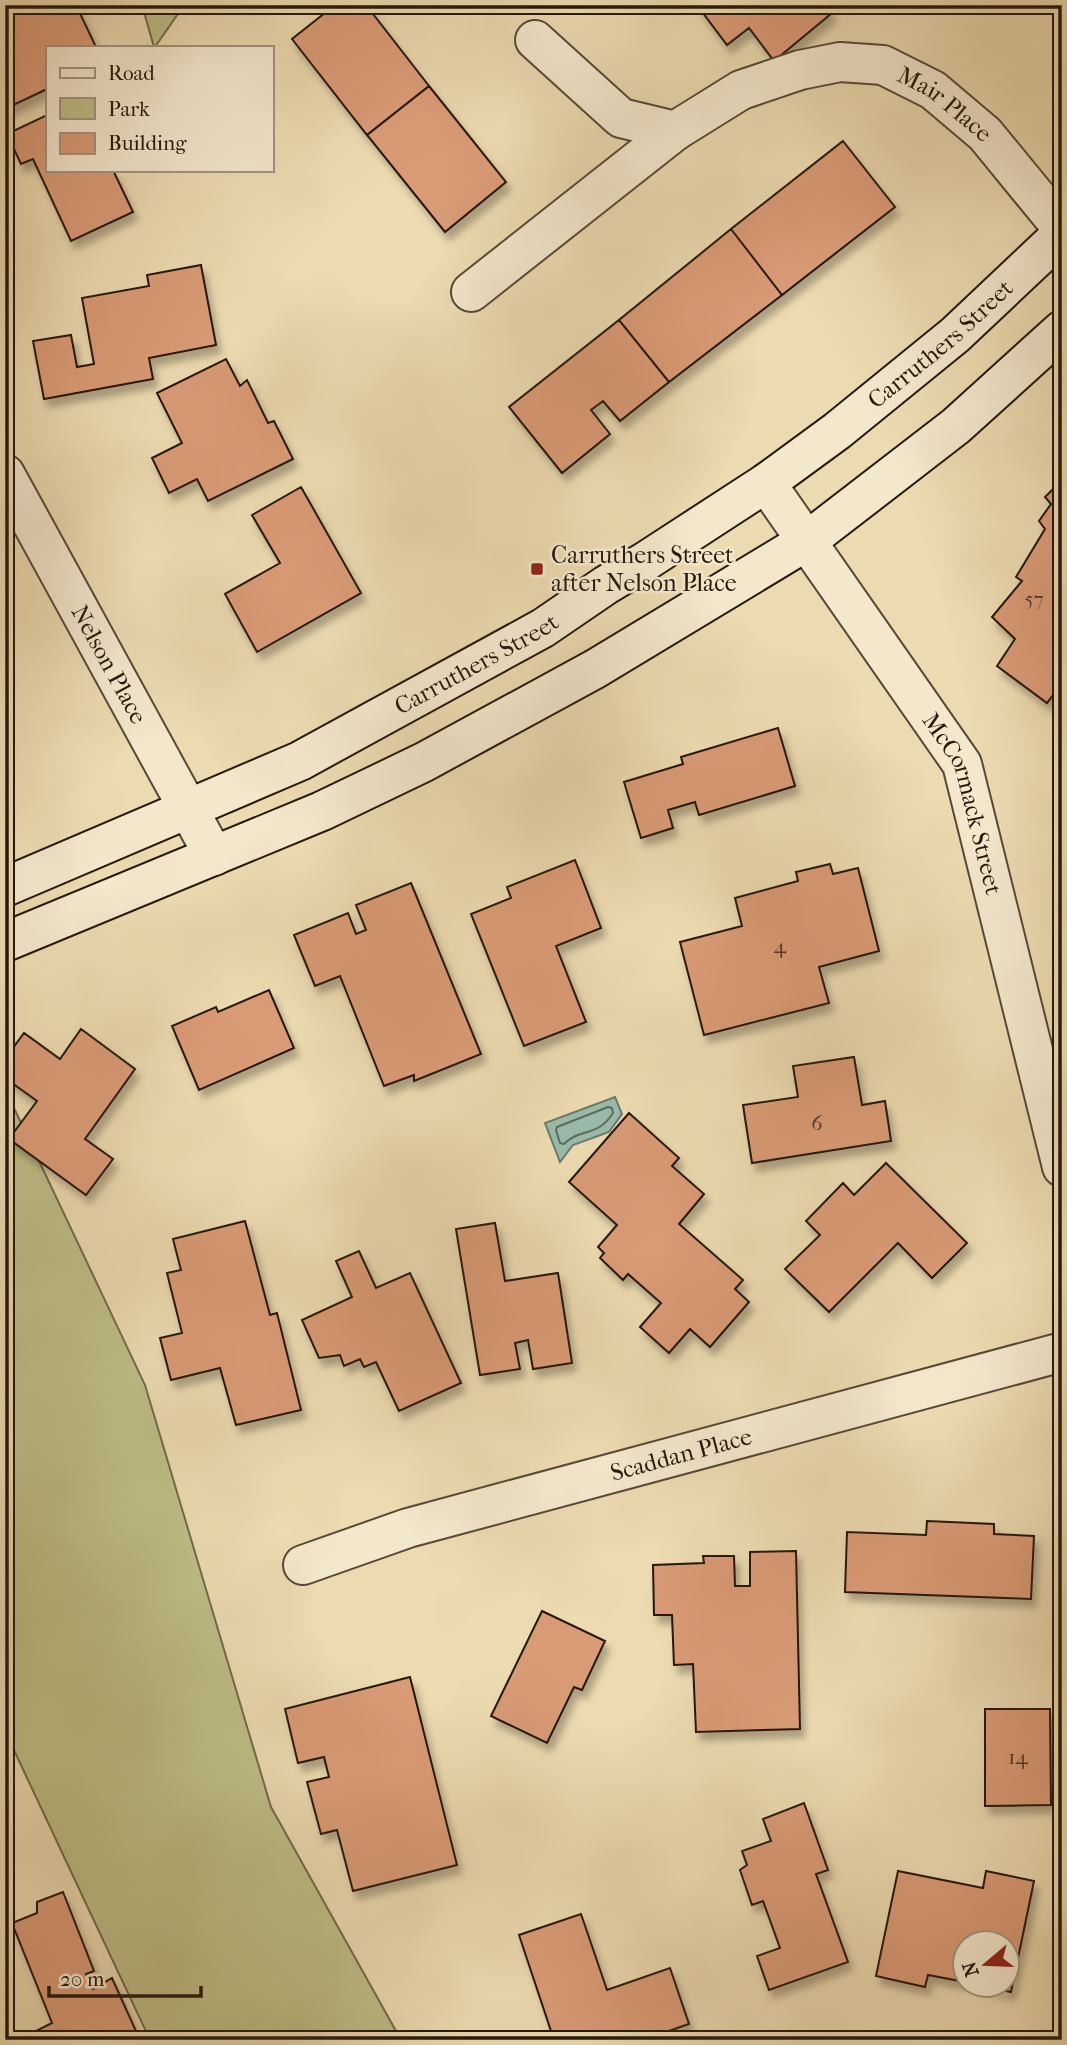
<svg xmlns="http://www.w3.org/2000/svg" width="1067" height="2045" viewBox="0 0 1067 2045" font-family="'IM FELL French Canon',serif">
  <defs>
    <filter id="shadow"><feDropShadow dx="4.5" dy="8" stdDeviation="3.5" flood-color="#0004"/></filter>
  </defs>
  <rect width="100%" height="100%" fill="#ecdab0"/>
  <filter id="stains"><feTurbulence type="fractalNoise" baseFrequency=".00286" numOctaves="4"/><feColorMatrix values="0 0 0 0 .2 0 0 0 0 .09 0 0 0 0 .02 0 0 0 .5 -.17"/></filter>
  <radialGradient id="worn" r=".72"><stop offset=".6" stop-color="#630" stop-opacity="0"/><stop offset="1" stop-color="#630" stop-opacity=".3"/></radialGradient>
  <!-- green -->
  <path fill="#bebd86" stroke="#726a4a" stroke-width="2" d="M142 5H184L155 47H154Z
    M5 1089 145 1385 271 1807 401 2040H150L5 1731Z"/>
  <!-- water -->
  <path fill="#99bbac" stroke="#6b7a6c" stroke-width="2" d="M615 1097 622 1114 609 1132 573 1145 560 1162 545 1123Z"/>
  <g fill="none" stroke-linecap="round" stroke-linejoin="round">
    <!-- shore -->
    <path stroke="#5f6a5c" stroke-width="2" d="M608 1107 612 1108 613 1113C597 1138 581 1127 564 1144L560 1143 556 1130 557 1127Z"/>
  </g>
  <!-- building -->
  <path fill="#d99a76" stroke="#25180d" stroke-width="2" filter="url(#shadow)" d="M5 5H76L96 47H47V89L5 109Z
    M335 5H366L429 86 367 135 292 39Z
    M697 5H826L832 13 774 61 749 28 727 45Z
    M429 86 506 182 445 232 367 135Z
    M47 115V170H113L133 212 71 241 33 159 21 164 7 134Z
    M843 141 895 207 782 295 731 229Z
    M731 229 782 295 669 382 619 320Z
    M201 265 216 345 149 358 153 379 44 399 33 341 71 335 77 367 94 364 82 298 149 286 147 275Z
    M619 320 669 382 620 421 603 401 591 410 610 434 562 473 509 407Z
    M226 359 240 386 247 380 268 423 274 421 293 459 208 501 197 479 169 493 152 458 182 443 157 393Z
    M1062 480V683L1047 703 997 666 1015 639 992 617 1022 581 1016 577 1045 529 1039 521 1051 504 1045 497Z
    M301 487 361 593 257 652 225 594 280 563 252 515Z
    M778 728 795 786 699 815 695 802 668 810 673 828 641 838 624 782 683 764 681 757Z
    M575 860 601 928 556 946 586 1022 524 1046 471 914 511 898 507 887Z
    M830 864 833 874 858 868 879 951 819 967 829 1003 704 1035 680 942 742 926 735 898 798 881 796 872Z
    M411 883 481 1054 414 1081V1075L384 1086 340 976 315 986 294 935 348 913 356 934 366 930 356 905Z
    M269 990 294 1048 199 1090 172 1026 216 1007 218 1012Z
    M81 1029 135 1069 85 1139 113 1159 86 1195 9 1139 37 1101 5 1078V1059L24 1033 60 1059Z
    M854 1057 862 1105 885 1101 891 1141 752 1163 743 1105 798 1097 793 1066Z
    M629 1113 679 1158 672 1166 704 1194 679 1224 743 1280 735 1289 749 1302 710 1347 690 1329 669 1353 640 1327 661 1303 628 1274 623 1280 600 1258 604 1253 598 1247 617 1225 569 1182Z
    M886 1163 967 1243 932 1278 898 1243 829 1312 785 1269 820 1235 806 1221 843 1183 854 1195Z
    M245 1221 270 1315 277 1313 301 1410 236 1425 220 1368 171 1380 160 1338 182 1333 167 1273 181 1270 173 1239Z
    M495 1223 505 1281 558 1273 572 1363 533 1369 528 1340 515 1343 520 1369 480 1375 456 1229Z
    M359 1251 376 1288 410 1273 461 1383 399 1411 376 1362 364 1367 360 1359 344 1366 340 1355 319 1358 302 1320 352 1297 336 1261Z
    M927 1521 994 1524V1534L1034 1536 1031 1599 845 1592 847 1532 926 1535Z
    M796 1551 800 1729 696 1732 693 1664 674 1665 672 1615H654L653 1565 704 1563 703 1556H734L735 1586H750V1552Z
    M542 1611 605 1641 582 1690 574 1687 547 1743 491 1716Z
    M410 1677 457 1865 353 1891 337 1830 321 1834 307 1782 329 1777 324 1757 298 1763 285 1709Z
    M985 1709H1050L1051 1805 985 1806Z
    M804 1803 828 1870 816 1874 848 1962 769 1990 757 1956 780 1948 763 1901 752 1905 740 1870 747 1865 742 1851 771 1841 763 1819Z
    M898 1871 983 1888 986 1871 1034 1881 1011 1992 980 1986H1007V1944H965V1982L928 1975 925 1987 876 1976Z
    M63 1892 94 1971 86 1974 93 1989 112 1978 140 2040H18L52 2023 12 1923 37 1913V1902Z
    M581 1914 607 1990 670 1968 689 2024 643 2040H554L519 1935Z"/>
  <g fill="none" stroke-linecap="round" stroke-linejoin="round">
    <!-- street casing -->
    <g stroke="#574836" stroke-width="42">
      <g id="street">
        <path id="s1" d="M535 40 621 118 675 131 741 90 800 70 840 62 883 65 933 90 985 134 1062 228"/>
        <path d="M471 292 675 131"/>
        <path id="s2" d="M5 474 214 856"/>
        <path id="s3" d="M766 483 962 764 1062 1167"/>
        <path id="s4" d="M303 1565 408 1528 1062 1352"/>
      </g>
    </g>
    <!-- secondary casing -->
    <g stroke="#25180d" stroke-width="42">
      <g id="secondary">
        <path id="s5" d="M5 887 300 761 543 628 606 585 646 561 766 483 837 431 955 335 1062 234"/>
        <path d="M5 942 322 811 424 762 595 669 807 541 956 426 1062 330"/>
      </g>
    </g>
    <!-- street -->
    <use href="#street" stroke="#f3e7cc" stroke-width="38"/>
    <!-- secondary -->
    <use href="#secondary" stroke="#f3e7cc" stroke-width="38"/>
  </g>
  <!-- markers -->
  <rect fill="#8f2418" stroke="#f3e7cc" stroke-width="2.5" x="530" y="562" width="14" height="14" rx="3.5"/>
  <g text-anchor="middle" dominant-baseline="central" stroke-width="5" stroke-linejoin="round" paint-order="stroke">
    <!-- number labels -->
    <g font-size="21" fill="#523827">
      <text x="1034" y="599">57</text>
      <text x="780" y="946">4</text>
      <text x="817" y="1123">6</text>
      <text x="1018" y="1757">14</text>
    </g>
    <!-- street labels -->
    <g font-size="24" fill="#25180d" stroke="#f3e7cc">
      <text stroke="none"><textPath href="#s1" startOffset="469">Mair Place</textPath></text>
      <text stroke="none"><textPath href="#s5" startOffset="1087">Carruthers Street</textPath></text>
      <text stroke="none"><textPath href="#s5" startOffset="522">Carruthers Street</textPath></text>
      <text stroke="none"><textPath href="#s2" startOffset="217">Nelson Place</textPath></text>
      <text stroke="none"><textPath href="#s3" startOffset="380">McCormack Street</textPath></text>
      <text stroke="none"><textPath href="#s4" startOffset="394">Scaddan Place</textPath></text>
    </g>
    <!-- poi labels -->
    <g font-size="24" fill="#25180d" stroke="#f3e7cc" text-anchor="start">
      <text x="551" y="555">Carruthers Street<tspan x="551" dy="28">after Nelson Place</tspan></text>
    </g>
  </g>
  <!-- margin -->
  <rect width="1067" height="2045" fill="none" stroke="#ecdab0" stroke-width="28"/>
  <rect x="7" y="7" width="1053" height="2031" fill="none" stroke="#25180d" stroke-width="3.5"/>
  <rect x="14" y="14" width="1039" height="2017" fill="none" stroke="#25180d" stroke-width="2"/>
  <!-- legend -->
  <rect x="46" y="46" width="228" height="126" fill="#f3e7cc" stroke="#a19480" stroke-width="2"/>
  <rect x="60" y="68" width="35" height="10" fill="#f3e7cc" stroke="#a19480" stroke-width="2"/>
  <text x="108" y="80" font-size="21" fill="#25180d">Road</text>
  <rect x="60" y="98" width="35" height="21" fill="#bebd86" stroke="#a19480" stroke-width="2"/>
  <text x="108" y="116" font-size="21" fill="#25180d">Park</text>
  <rect x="60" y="133" width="35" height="21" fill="#d99a76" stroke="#a19480" stroke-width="2"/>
  <text x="108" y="150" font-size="21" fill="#25180d">Building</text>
  <!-- north arrow -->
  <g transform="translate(986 1964) rotate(251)"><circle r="33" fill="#f3e7cc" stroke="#a19480" stroke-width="2"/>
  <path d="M0-5L12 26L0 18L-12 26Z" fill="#8f2418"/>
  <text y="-10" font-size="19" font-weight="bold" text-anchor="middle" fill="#25180d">N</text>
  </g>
  <!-- scale -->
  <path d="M49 1986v10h152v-10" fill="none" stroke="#25180d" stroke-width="3.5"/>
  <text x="60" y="1986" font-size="21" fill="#25180d" stroke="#f3e7cc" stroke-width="5" paint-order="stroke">20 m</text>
  <rect width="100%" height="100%" filter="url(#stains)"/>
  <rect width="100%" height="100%" fill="url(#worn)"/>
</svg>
